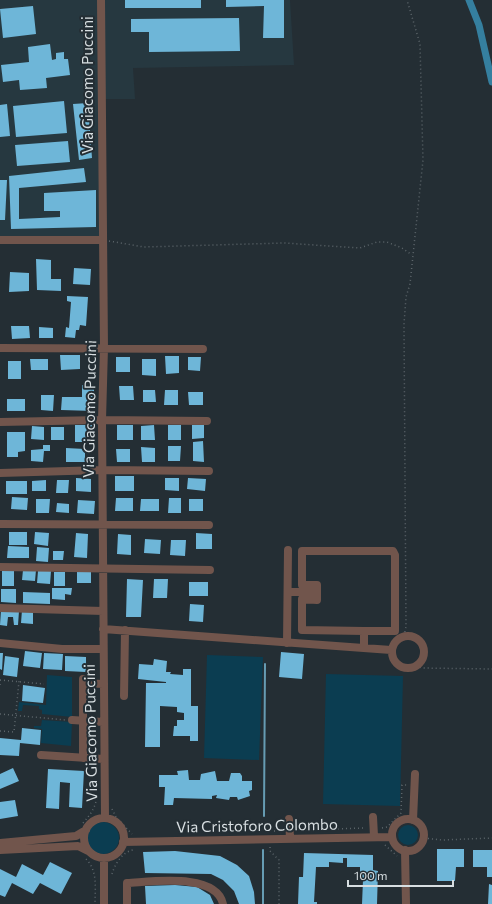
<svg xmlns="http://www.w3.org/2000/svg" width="492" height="904" viewBox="0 0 492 904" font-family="Commissioner,sans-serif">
  <rect width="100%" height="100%" fill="#242e34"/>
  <!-- built -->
  <path fill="#263840" d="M0 0H290L294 65 133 68 135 99H105L104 236H0Z"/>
  <!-- green -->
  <path fill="#0b3d51" d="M207 655 263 657 259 760 204 758Z
    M326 674 403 676 400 806 323 804Z
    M47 675 72 677V717L42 714V710L39 709V706L23 705 22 711H18L19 702 46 705Z
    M42 720 72 722 71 746 41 743 42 729 34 728V726H41Z
    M87 838a16 16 0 1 1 32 0a16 16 0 1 1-32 0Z
    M398 835a10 10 0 1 1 20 0a10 10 0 1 1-20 0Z"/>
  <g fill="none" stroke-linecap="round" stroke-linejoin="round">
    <!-- stream -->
    <path stroke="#669cb3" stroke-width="2" d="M264 816 265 664
      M263 904V850"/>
    <!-- canal -->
    <path stroke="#357f9f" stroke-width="7" d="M469 0 479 25 492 82"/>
  </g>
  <!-- building -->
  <path fill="#6eb6d8" d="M125 0H201V8H125Z
    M226 0H284V38H263L264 6 226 7Z
    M33 6 36 34 3 38 0 9Z
    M239 18 240 51 149 52V32H131V19Z
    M50 44 52 60 56 59V53L64 52V59H68L70 75 46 78 47 88 20 90 19 80 3 82 1 65 29 62 28 47Z
    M64 101 67 133 16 137 13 106Z
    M88 103 92 158 79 160 73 104Z
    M7 104 10 136 0 137V105Z
    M68 141 70 162 17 166 15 145Z
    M84 168 86 182 19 188V219L60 217V211H44V193L96 190V227L11 229 9 176Z
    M0 180H7L5 220H0Z
    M36 259 51 260V279H61V291L37 290Z
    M74 268 91 269 90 285 73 284Z
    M10 272 29 273V291L9 292Z
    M67 296 88 297 86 326 80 325 79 330H76L75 338 65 337 66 327 69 328 71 302 67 301Z
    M11 326H29L30 338 12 339Z
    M39 327 53 328V338H39Z
    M60 355H80V369L61 370Z
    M165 356H179V373L166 374Z
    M116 357H130V372H116Z
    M188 357H201L200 371 188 370Z
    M30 359H48V370H31Z
    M142 359H156V376L142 375Z
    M8 361H21V379H8Z
    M82 385 94 386V411L61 410 62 397H82Z
    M119 386H133L134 400H120Z
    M143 390H155L156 402H143Z
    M165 390H178V405H164Z
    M188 392H203V405H189Z
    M41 395H54L53 411 41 410Z
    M7 399H25V411H7Z
    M75 425H92V436H87V442H75Z
    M117 425H133V440H117Z
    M154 425 155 440H141V426Z
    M168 425H181V440H168Z
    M192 425H204V438L192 439Z
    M32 426 44 427V440L31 439Z
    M51 427H64V440H51Z
    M7 432H25V451L18 452V457H7Z
    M203 441 204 462 193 461V442Z
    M43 445H50V451H44L43 462 31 461V450L43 449Z
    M168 446H181L180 461H168Z
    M141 447 155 448V462H142Z
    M66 448 85 449V462H66Z
    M116 449H130V462H117Z
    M115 476H134V491H115Z
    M76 478 91 479V492L76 491Z
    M165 478H179V491L165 490Z
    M188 478 206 479 205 491 187 489Z
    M46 480V491H32V481Z
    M57 480H69L68 493H56Z
    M6 481H27V494H6Z
    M12 497 28 498 27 510 11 509Z
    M116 498H133V511H115Z
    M169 498H181V513H168Z
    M36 499H50L49 513H36Z
    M141 499H159V511H140Z
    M189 499H203V511H189Z
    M78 500 95 501 94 514 77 513Z
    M57 503 69 504V513L56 512Z
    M9 532H27V545H9Z
    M35 532 49 533 48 546 34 544Z
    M76 533 88 534 87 558 74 557Z
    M196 533 212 534V549H196Z
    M118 534 131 535V555L117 554Z
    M145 539 161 540 160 554 144 553Z
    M171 540H186L185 556 170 555Z
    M8 546 29 547V558H7Z
    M37 547 49 548 48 562 36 561Z
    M53 551H64L63 560H53Z
    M2 570H14V586H2Z
    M23 570H36L35 581 22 580Z
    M77 570H91V583H77Z
    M38 571H51L50 584 37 583Z
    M54 572H65V586H54Z
    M127 579 143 580 141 617H126Z
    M154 579H168L167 598H153Z
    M189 582H208V596H189Z
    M52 588H72L71 595 65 594V600L52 599Z
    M1 589H16V603L1 602Z
    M23 592 50 593V604L23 603Z
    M190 604 204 605 203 622 189 621Z
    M1 610 19 611 18 625H14L13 617H8L7 626 0 625Z
    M22 610H33V624L21 623Z
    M25 651 42 653 40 668 23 666Z
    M281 652 304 654 302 679 279 677Z
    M0 653H3L2 670 0 669Z
    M44 653 63 654 62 670 43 669Z
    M5 656 19 658 17 677 3 675Z
    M65 656 86 657V672L65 671Z
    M154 659 167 661 166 672H171L170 674 183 675V669H191V706H198V741H190V736H173L174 726H177V720H184V713L177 712V707L160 706V747H145L146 683H166V682L138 679 139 664 153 665Z
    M23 685 45 688 43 703 22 701Z
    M22 728 41 730 40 745 20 743 19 756 0 755V738L21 740Z
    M13 768 19 781 0 789V774Z
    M48 769 84 771 82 808 69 807 70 783 60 782 59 809 46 808Z
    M188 770 189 780H200L201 774 215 771 217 781H229L231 773H240L242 776V781H252V790L249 791 250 796 238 800 237 797H230L229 800 216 798 217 795 212 796V799L174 798 173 805H164L165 787H159V775H178L177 771Z
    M15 800 18 816 0 819V802Z
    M437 849H464V867H456L455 881H437Z
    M473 850H492V877H487V867H473Z
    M175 851 220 856 237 865 249 876 254 892 255 904H239L234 891 223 880 211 874 145 873 143 852Z
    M304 853 373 855V870L378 871 377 904H362L363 880H360V867H347V858H343V863L329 862V867H316L314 902H317V904H298L299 877H303Z
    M50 862 72 873 61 894 40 883 33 894 12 883 5 897 0 895V869L16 877 22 864 43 875Z
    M489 884 492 885V904H488Z
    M175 885 197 887 210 895 214 904H146L145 886Z"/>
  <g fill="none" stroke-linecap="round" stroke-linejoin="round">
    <!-- path -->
    <path stroke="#5d666b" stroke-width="1.5" stroke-dasharray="1 3" stroke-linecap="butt" d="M109 241 144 247 284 243 360 248 377 242H387L402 248 412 255
      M404 636 406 627 404 324 406 297 410 284 423 160 420 44 407 0
      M416 666 422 668 492 669
      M0 680 44 684
      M0 685V680
      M0 714 66 720
      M0 731 14 732 19 681
      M112 809 116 817 132 834
      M83 823C91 814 95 808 97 797
      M382 828 387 827 401 813 402 785H407
      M298 830 366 828
      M270 831H282
      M424 838 442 840 492 838
      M385 845 397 856
      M270 847V851L279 860V904
      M86 859C98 871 95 888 95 904
      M112 874C115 864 122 852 133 850"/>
    <!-- minor -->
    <path stroke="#71554c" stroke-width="8" d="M101 0 104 348 102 420 105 818
      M0 240H103
      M0 348 203 349
      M0 422 102 420 207 421
      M0 473 103 470 209 471
      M0 524 209 525
      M0 567 210 570
      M288 592H317
      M0 608 103 611
      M103 629 391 650
      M364 631 302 630V599L317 600V585H302V551H393L395 555V631H364V648
      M392 652a16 16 0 1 1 32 0a16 16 0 1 1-32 0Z
      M0 643 62 649H103
      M287 643 288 550
      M83 683 103 684
      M124 696 125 630
      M72 720 103 722
      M41 755 103 759
      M83 758V679
      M373 817 374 836
      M84 838a20 20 0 1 1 40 0a20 20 0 1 1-40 0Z
      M289 819 290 838
      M392 835a16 16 0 1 1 32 0a16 16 0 1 1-32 0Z
      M413 820 415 774
      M123 842 392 837
      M0 843 76 836 86 830
      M0 850 78 846 88 851
      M405 850 406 904
      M104 904V858
      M127 904V883C151 882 216 872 223 904"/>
  </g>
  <g text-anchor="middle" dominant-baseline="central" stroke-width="4" stroke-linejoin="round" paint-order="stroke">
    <!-- street labels -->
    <g font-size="15" fill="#d7dee1" stroke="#242e34">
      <text transform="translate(87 85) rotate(-90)">Via Giacomo Puccini</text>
      <text transform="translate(89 409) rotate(-89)">Via Giacomo Puccini</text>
      <text transform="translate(90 733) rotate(-91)">Via Giacomo Puccini</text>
      <text transform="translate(257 825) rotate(-1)">Via Cristoforo Colombo</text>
    </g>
  </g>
  <!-- scale -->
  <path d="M348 880v6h105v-6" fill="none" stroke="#d7dee1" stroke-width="2"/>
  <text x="354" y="880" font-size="12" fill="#d7dee1" stroke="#242e34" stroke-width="3" paint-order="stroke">100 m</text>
</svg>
